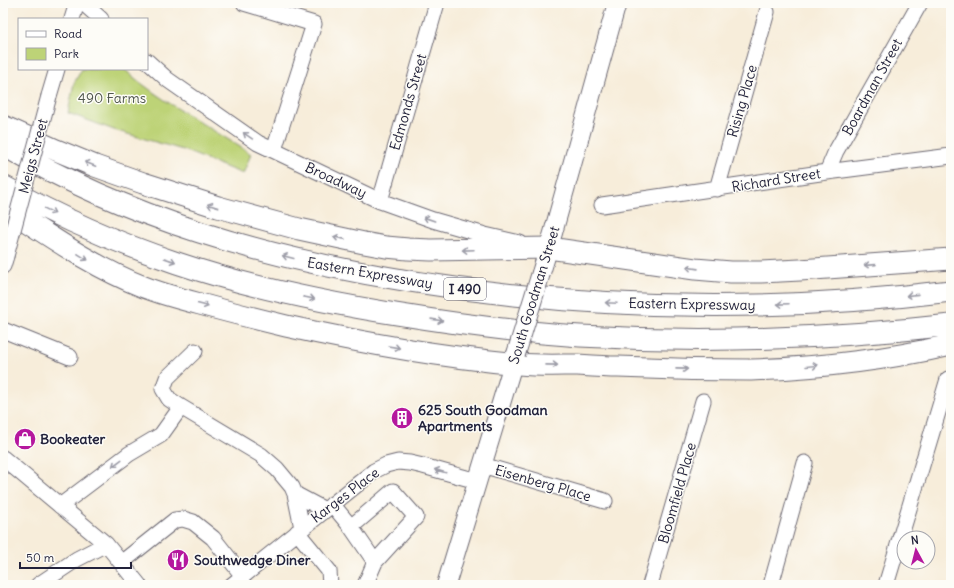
<svg xmlns="http://www.w3.org/2000/svg" width="954" height="588" viewBox="0 0 954 588" font-family="Delius,sans-serif">
  <rect width="100%" height="100%" fill="#fdfcf7"/>
  <filter id="ink" filterUnits="userSpaceOnUse"><feTurbulence type="fractalNoise" baseFrequency=".025" numOctaves="2"/><feDisplacementMap in="SourceGraphic" scale="8" xChannelSelector="R" yChannelSelector="G"/><feConvolveMatrix kernelMatrix="1 2 1 2 8 2 1 2 1" color-interpolation-filters="sRGB"/></filter>
  <filter id="wash" filterUnits="userSpaceOnUse"><feTurbulence type="fractalNoise" baseFrequency=".012" numOctaves="4" result="noise"/><feDisplacementMap in="SourceGraphic" scale="16" xChannelSelector="R" yChannelSelector="G"/><feGaussianBlur stdDeviation="0.9" result="paint"/><feColorMatrix in="noise" values="0 0 0 0 0 0 0 0 0 0 0 0 0 0 0 0 0 1.4 0 .05"/><feComposite in="paint" operator="in"/></filter>
  <g filter="url(#wash)">
    <rect width="100%" height="100%" fill="#f7edda"/>
    <!-- green -->
    <path fill="#bdd377" stroke="#707a59" d="M82 69H124C162 103 209 126 251 154L243 174 183 150 114 130 68 113 74 83Z"/>
  </g>
  <g filter="url(#ink)">
    <g fill="none" stroke-linecap="round" stroke-linejoin="round">
      <!-- minor casing -->
      <g stroke="#6d6973" stroke-width="17">
        <path id="minor" d="M83 3 101 19
          M244 3 314 24 274 150
          M72 19 77 3
          M147 61 168 80 258 143 380 201 433 220 485 235 520 243
          M49 96 57 69
          M827 172 836 151 920 3
          M717 189 767 12
          M380 201 437 3
          M602 205 827 172 951 156
          M3 266 6 256
          M3 330 70 357
          M181 407 169 399 163 389 167 378 195 351
          M3 458 106 544 139 585
          M482 465 605 501
          M295 494 325 510
          M332 504 351 527 375 562 365 585
          M60 506 129 454 161 435 181 407 261 455 277 469 292 487 295 494 302 528
          M351 527 393 491 416 517 375 562
          M297 532 329 571 330 585
          M121 563 175 520 183 519 193 522 213 538 243 576
          M38 585 77 559 106 544
          M232 585 374 471 386 465 398 462 410 463 423 466 477 481
          M650 585 703 401
          M771 585 805 463
          M886 585 948 379"/>
      </g>
      <!-- major casing -->
      <g stroke="#6d6973" stroke-width="20">
        <path id="major" d="M541 273 553 233 617 3
          M446 585 516 354"/>
      </g>
      <!-- highway casing -->
      <g stroke="#6d6973" stroke-width="23">
        <path id="highway" d="M3 126 56 150 95 166 143 183 218 207 299 229 364 243 386 247 408 249 431 250 549 248 695 269 731 272H761L800 270 951 259
          M3 145C129 219 266 258 409 281 588 310 771 313 951 291
          M3 186C58 217 117 243 177 263 248 287 322 302 396 314 457 324 519 332 580 336 704 343 828 339 951 325
          M3 206C48 235 93 267 144 287 162 294 181 299 200 304 229 312 257 319 286 326 363 343 441 357 519 364 539 366 559 365 578 365 592 366 605 367 618 367 662 369 706 370 751 370 818 368 885 360 951 345"/>
      </g>
      <!-- minor -->
      <use href="#minor" stroke="#fff" stroke-width="15"/>
      <!-- major -->
      <use href="#major" stroke="#fff" stroke-width="18"/>
      <!-- highway -->
      <use href="#highway" stroke="#fff" stroke-width="21"/>
      <!-- minor-bridge casing -->
      <g stroke="#6d6973" stroke-width="17" stroke-linecap="butt">
        <path id="minor-bridge" d="M6 256 49 96"/>
      </g>
      <!-- major-bridge casing -->
      <g stroke="#6d6973" stroke-width="20" stroke-linecap="butt">
        <path id="major-bridge" d="M516 354 541 273"/>
      </g>
      <!-- minor-bridge -->
      <use href="#minor-bridge" stroke="#fff" stroke-width="15"/>
      <!-- major-bridge -->
      <use href="#major-bridge" stroke="#fff" stroke-width="18"/>
    </g>
    <!-- one-way arrows -->
    <defs><path id="oneway-shaft" d="M-6 0H5M1.5-3L5.5 0L1.5 3" fill="none" stroke-width="1.6" stroke-linecap="round" stroke-linejoin="round"/></defs>
    <g stroke="#9c9ca7">
      <use href="#oneway-shaft" transform="translate(248 136) rotate(-145)"/>
      <use href="#oneway-shaft" transform="translate(90 164) rotate(-159)"/>
      <use href="#oneway-shaft" transform="translate(213 206) rotate(-162)"/>
      <use href="#oneway-shaft" transform="translate(50 211) rotate(26)"/>
      <use href="#oneway-shaft" transform="translate(429 219) rotate(-161)"/>
      <use href="#oneway-shaft" transform="translate(339 238) rotate(-169)"/>
      <use href="#oneway-shaft" transform="translate(468 250) rotate(178)"/>
      <use href="#oneway-shaft" transform="translate(83 257) rotate(31)"/>
      <use href="#oneway-shaft" transform="translate(288 257) rotate(-166)"/>
      <use href="#oneway-shaft" transform="translate(170 260) rotate(19)"/>
      <use href="#oneway-shaft" transform="translate(870 265) rotate(176)"/>
      <use href="#oneway-shaft" transform="translate(692 268) rotate(-172)"/>
      <use href="#oneway-shaft" transform="translate(912 295) rotate(174)"/>
      <use href="#oneway-shaft" transform="translate(309 298) rotate(12)"/>
      <use href="#oneway-shaft" transform="translate(611 303) rotate(-177)"/>
      <use href="#oneway-shaft" transform="translate(783 304) rotate(178)"/>
      <use href="#oneway-shaft" transform="translate(203 305) rotate(15)"/>
      <use href="#oneway-shaft" transform="translate(437 320) rotate(8)"/>
      <use href="#oneway-shaft" transform="translate(394 347) rotate(10)"/>
      <use href="#oneway-shaft" transform="translate(552 365) rotate(1)"/>
      <use href="#oneway-shaft" transform="translate(812 366) rotate(-5)"/>
      <use href="#oneway-shaft" transform="translate(682 369) rotate(1)"/>
      <use href="#oneway-shaft" transform="translate(117 463) rotate(143)"/>
      <use href="#oneway-shaft" transform="translate(440 471) rotate(-164)"/>
    </g>
  </g>
  <!-- icons -->
  <defs>
    <g id="building-disc" transform="scale(1.15)"><circle r="9.5" fill="#b5179e" stroke="#fdfcf7"/><path d="M-4-6H4V6H1V3H-1V6H-4ZM-2.5-4.3h1.7v1.8h-1.7ZM.8-4.3h1.7v1.8H.8ZM-2.5-1h1.7V.8h-1.7ZM.8-1h1.7V.8H.8Z" fill="#fff"/></g>
    <g id="shop-disc" transform="scale(1.15)"><circle r="9.5" fill="#b5179e" stroke="#fdfcf7"/><path d="M-5-2.5h2.3a2.7 3.5 0 0 1 5.4 0H5L5.5 6h-11ZM-1.5-2.5h3a1.5 2.3 0 0 0-3 0Z" fill="#fff"/></g>
    <g id="restaurant-disc" transform="scale(1.15)"><circle r="9.5" fill="#b5179e" stroke="#fdfcf7"/><path d="M-5-6h1v4h1v-4h1v4h1v-4h1v5L-1.5 .5V6h-2V.5L-5-1ZM5-6V6H3V1.5H1.5Q1.5-4 5-6Z" fill="#fff"/></g>
  </defs>
  <g fill-rule="evenodd">
    <use href="#building-disc" x="402" y="418"/>
    <use href="#shop-disc" x="25" y="439"/>
    <use href="#restaurant-disc" x="178" y="560"/>
  </g>
  <g text-anchor="middle" dominant-baseline="central" stroke-width="3" stroke-linejoin="round" paint-order="stroke">
    <!-- shield labels -->
    <rect fill="#fdfcf7" stroke="#646373" stroke-width="1" x="444" y="278" width="42" height="22" rx="3"/>
    <g font-size="13" font-weight="bold" fill="#22223b">
      <text x="465" y="289">I 490</text>
    </g>
    <!-- street labels -->
    <g font-size="14" fill="#22223b" stroke="#fdfcf7">
      <text transform="translate(872 87) rotate(-61)">Boardman Street</text>
      <text transform="translate(742 101) rotate(-74)">Rising Place</text>
      <text transform="translate(408 102) rotate(-74)">Edmonds Street</text>
      <text transform="translate(33 156) rotate(-75)">Meigs Street</text>
      <text transform="translate(336 180) rotate(25)">Broadway</text>
      <text transform="translate(776 180) rotate(-9)">Richard Street</text>
      <text transform="translate(370 273) rotate(10)">Eastern Expressway</text>
      <text transform="translate(534 295) rotate(-73)">South Goodman Street</text>
      <text transform="translate(692 304) rotate(1)">Eastern Expressway</text>
      <text transform="translate(543 483) rotate(16)">Eisenberg Place</text>
      <text transform="translate(677 493) rotate(-74)">Bloomfield Place</text>
      <text transform="translate(345 495) rotate(-37)">Karges Place</text>
    </g>
    <!-- park labels -->
    <g font-size="14" fill="#50574d" stroke="#fdfcf7">
      <text x="112" y="98">490 Farms</text>
    </g>
    <!-- poi labels -->
    <g font-size="14" font-weight="bold" fill="#22223b" stroke="#fdfcf7" text-anchor="start">
      <text x="418" y="410">625 South Goodman<tspan x="418" dy="16">Apartments</tspan></text>
      <text x="40" y="439">Bookeater</text>
      <text x="194" y="560">Southwedge Diner</text>
    </g>
  </g>
  <!-- margin -->
  <rect width="954" height="588" fill="none" stroke="#fdfcf7" stroke-width="16"/>
  <!-- legend -->
  <rect x="18" y="18" width="130" height="52" fill="#fdfcf7" stroke="#a5a5ac"/>
  <rect x="26" y="31" width="20" height="6" fill="#ffffff" stroke="#a5a5ac"/>
  <text x="54" y="38" font-size="12" fill="#22223b">Road</text>
  <rect x="26" y="48" width="20" height="12" fill="#bdd377" stroke="#a5a5ac"/>
  <text x="54" y="58" font-size="12" fill="#22223b">Park</text>
  <!-- north arrow -->
  <g transform="translate(916 550) rotate(353)"><circle r="19" fill="#fdfcf7" stroke="#a5a5ac"/>
  <path d="M0-3L7 15L0 10L-7 15Z" fill="#b5179e"/>
  <text y="-6" font-size="11" font-weight="bold" text-anchor="middle" fill="#22223b">N</text>
  </g>
  <!-- scale -->
  <path d="M20 562v6h111v-6" fill="none" stroke="#22223b" stroke-width="2"/>
  <text x="26" y="562" font-size="12" fill="#22223b" stroke="#fdfcf7" stroke-width="3" paint-order="stroke">50 m</text>
</svg>
